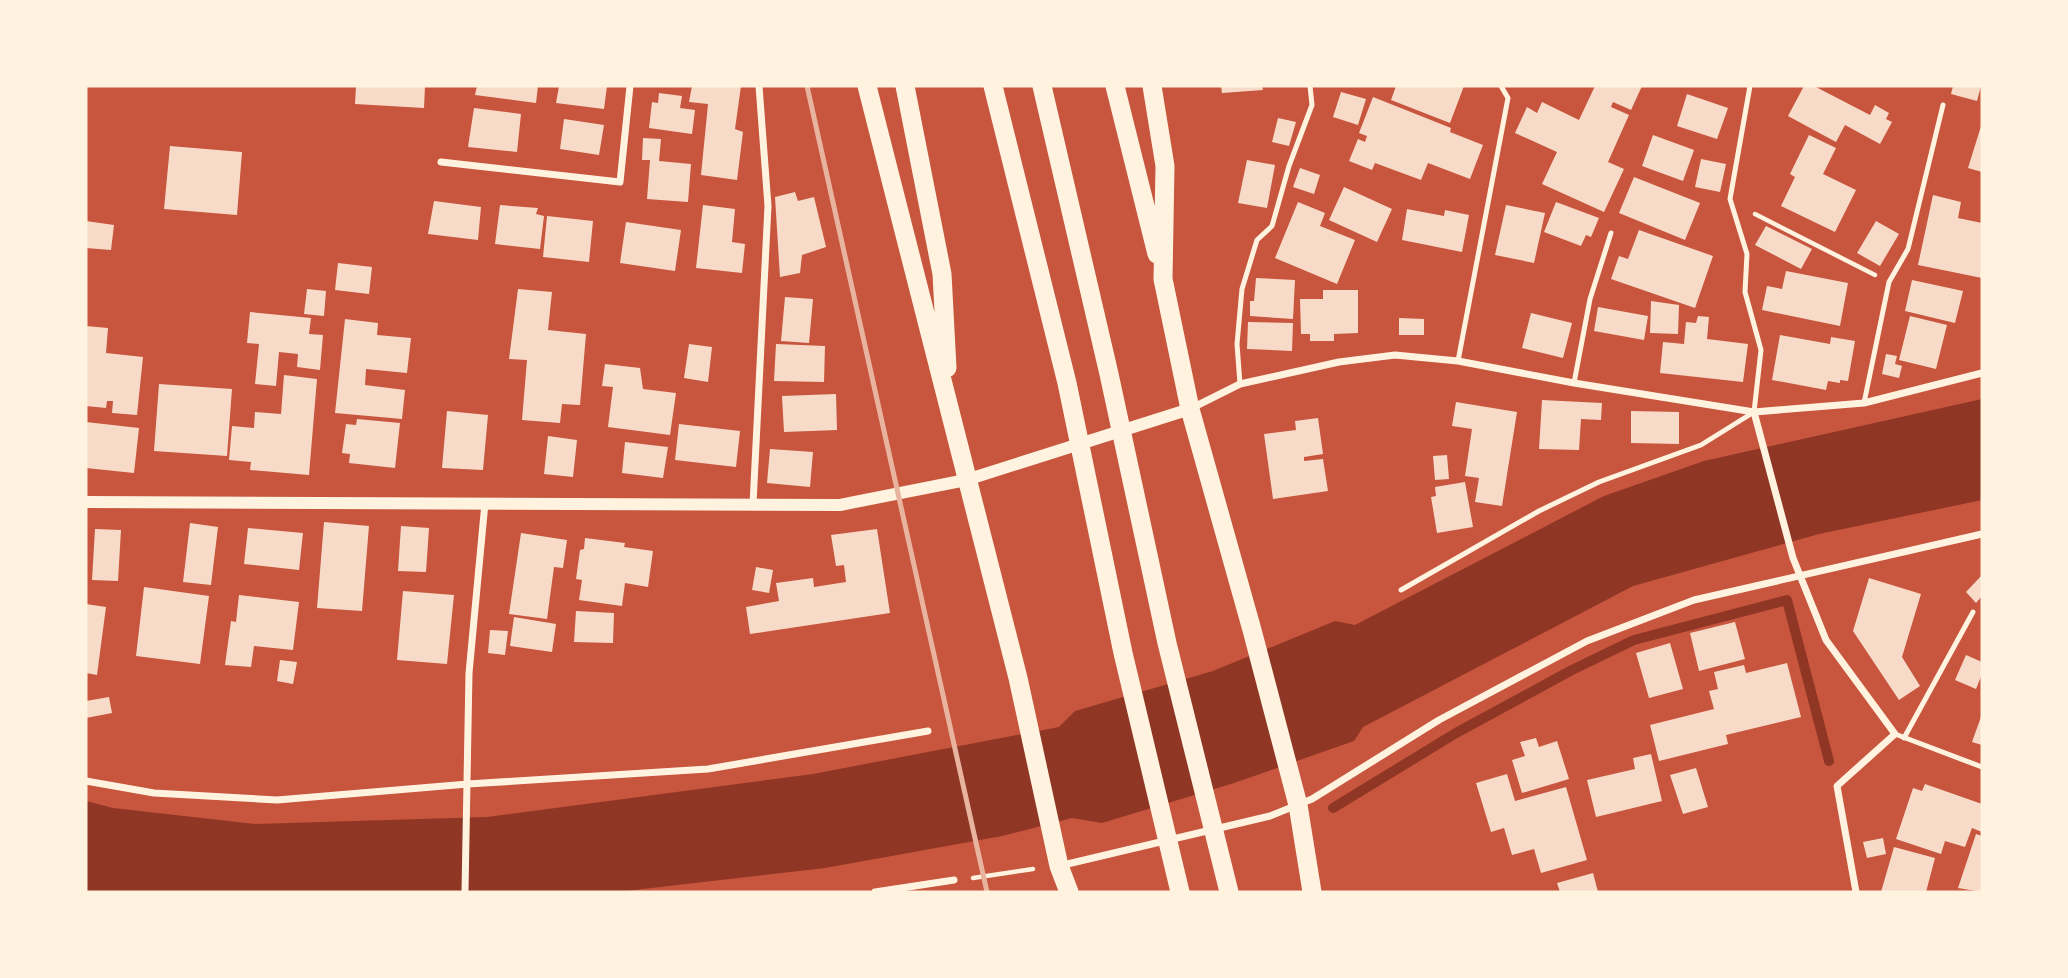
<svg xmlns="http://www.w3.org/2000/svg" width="2068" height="978" viewBox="0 0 2068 978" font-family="Raleway,sans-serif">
  <rect width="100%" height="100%" fill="#c8553d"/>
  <!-- water -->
  <path fill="#8f3625" d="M1982 399V500L1819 534 1633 586 1363 727 1354 741 1234 783 1102 823 1072 818 1002 836 825 868 617 892H86V801L113 808 255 824 487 817 813 774 1059 727 1075 711 1213 671 1335 621 1355 625 1604 496 1704 461Z"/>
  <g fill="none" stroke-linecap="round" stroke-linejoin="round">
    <!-- stream -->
    <path stroke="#8f3625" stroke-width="10" d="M1333 808 1456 733 1572 670 1634 640 1787 600 1829 761"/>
  </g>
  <!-- building -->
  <path fill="#f7dbc8" d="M356 86H425L424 108 355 104Z
    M477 86H538L536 103 475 95Z
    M559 86H607L604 109 556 103Z
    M692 86H741L735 129 743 132 737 180 701 175 708 104 689 102Z
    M1221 86H1262L1263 90 1222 93Z
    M1396 86H1464L1450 123 1391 100Z
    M1595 86H1642L1631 110 1613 102 1611 107 1629 115 1608 162 1624 169 1604 212 1542 184 1557 152 1515 133 1527 107 1537 113 1542 102 1579 120Z
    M1804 86H1814L1870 115 1875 105 1889 113 1886 119 1892 122 1880 144 1845 125 1836 142 1788 116Z
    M1953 86H1981L1977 101 1951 94Z
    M1341 92 1366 99 1358 125 1333 117Z
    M659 93 682 96 680 108 695 110 692 134 649 128 652 102 658 103Z
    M1687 94 1728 108 1717 139 1677 126Z
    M1373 97 1451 128 1450 132 1483 145 1470 179 1428 163 1421 180 1375 163 1372 170 1349 161 1358 139 1365 142 1367 136 1359 133Z
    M474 108 521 114 517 152 468 147Z
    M1278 118 1296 122 1289 146 1272 142Z
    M564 119 604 125 599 155 560 149Z
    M1982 123V172L1968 168Z
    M1653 135 1694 150 1683 181 1642 166Z
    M1809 135 1836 148 1823 174 1856 190 1835 232 1781 206 1795 177 1790 174Z
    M643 138 661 139 659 161 691 164 688 202 647 199 650 160H642Z
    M170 146 242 152 237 215 164 209Z
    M1701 159 1726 164 1720 192 1695 187Z
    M1247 160 1275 165 1267 208 1238 203Z
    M1300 168 1320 175 1314 194 1293 187Z
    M1634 177 1700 203 1685 240 1619 213Z
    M1344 187 1392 209 1377 242 1329 220Z
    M795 192 798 201 814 197 826 247 802 255 800 273 780 277 775 197Z
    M1933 195 1961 202 1958 218 1982 223V278L1918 265Z
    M434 201 481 207 478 240 428 234Z
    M1298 202 1325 213 1320 226 1355 240 1337 284 1275 258Z
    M1556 202 1599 218 1591 237 1586 235 1581 246 1544 232Z
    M500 205 538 208 536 214 544 216 540 249 495 244Z
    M703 205 735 209 732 242 745 244 742 273 696 268Z
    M1506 205 1545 213 1534 263 1495 255Z
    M1407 209 1444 216 1445 210 1469 215 1462 252 1402 240Z
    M547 216 593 221 589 262 543 257Z
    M86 221 114 225 111 250 86 248Z
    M1876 221 1899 234 1880 266 1857 253Z
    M626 222 681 230 675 271 620 263Z
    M1766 226 1812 249 1801 269 1755 245Z
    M1639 230 1713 256 1695 308 1611 279 1619 256 1628 259Z
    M338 263 372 267 369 294 335 290Z
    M1786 271 1848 283 1840 326 1762 310 1767 286 1782 289Z
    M1256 278 1295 280 1293 319 1250 316V301H1254Z
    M1912 280 1963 291 1955 323 1905 311Z
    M307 289 326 291 324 316 304 314Z
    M518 289 552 292 548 330 586 334 580 405 562 404 560 423 522 420 527 360 509 359Z
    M1323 290H1358V333L1334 334V341H1310V334H1301L1300 299H1323Z
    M785 297 813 299 809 343 781 341Z
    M1651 301 1679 305 1678 334 1650 333Z
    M1598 307 1648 316 1644 340 1594 331Z
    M250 312 311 318 309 334 323 335 320 370 297 367 298 354 279 352 276 386 255 384 259 344 247 343Z
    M1531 313 1572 323 1563 358 1522 348Z
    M1698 316 1709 317 1707 339 1748 344 1743 382 1660 373 1663 342 1684 344 1686 322 1696 323Z
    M1910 316 1947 325 1936 369 1899 360Z
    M1399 318 1424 319V335H1399Z
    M345 319 378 323 377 335 411 338 407 373 366 369 365 385 405 390 402 419 335 413Z
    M1248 322 1293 323 1292 351 1247 349Z
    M86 326 108 328 106 353 143 357 137 415 112 413 113 401H107L106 408 86 406Z
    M1780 335 1830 344 1831 337 1855 341 1848 381 1840 380V383L1828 381 1826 390 1772 380Z
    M689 344 712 347 708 382 684 378Z
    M776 344 825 346 824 382 774 381Z
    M1886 354 1897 356 1895 364 1902 366 1899 378 1882 374Z
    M605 364 640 368 643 389 676 393 670 435 608 427 613 387 602 386Z
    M284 375 317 379 309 475 250 470 251 462 229 460 232 426 254 428 255 412 281 414Z
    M159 384 232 389 227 456 154 451Z
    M836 394 837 430 784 432 782 396Z
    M1542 400 1602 403 1601 420 1581 419 1579 450 1539 449Z
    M1456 402 1517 412 1502 506 1475 502 1479 478 1465 476 1472 429 1452 426Z
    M447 411 488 415 483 470 442 468Z
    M1631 411 1679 412V444L1631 443Z
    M1318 418 1323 454 1304 457V461L1323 459 1328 491 1273 499 1264 434 1296 430 1295 421Z
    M357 419 400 423 395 468 349 463 350 454 342 453 346 424 356 425Z
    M86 422 139 428 134 473 86 468Z
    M679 424 740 431 736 467 675 460Z
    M548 436 577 440 573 477 544 474Z
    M625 442 668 447 663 478 622 473Z
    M770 449 813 452 810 487 767 483Z
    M1447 455 1449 479 1435 480 1433 456Z
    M1465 482 1473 527 1437 533 1431 497 1436 496 1435 487Z
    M324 522 369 526 362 611 317 608Z
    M190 523 218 527 211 585 183 582Z
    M401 526 429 528 426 572 398 571Z
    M248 528 303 533 299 570 244 564Z
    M95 529 121 530 118 581 92 580Z
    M877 529 890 613 750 634 746 607 779 601 776 583 813 578 814 587 846 582 844 565 836 566 831 535Z
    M521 533 567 540 563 568 554 567 547 619 509 614Z
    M585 538 625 543 624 547 653 551 648 587 625 583 622 606 579 600 582 580 576 579 580 550 584 549Z
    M756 567 773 570 769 593 752 590Z
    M1982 575V596L1976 603 1966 592Z
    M1869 578 1921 594 1902 657 1920 686 1899 700 1853 631Z
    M144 587 209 596 200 664 136 656Z
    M403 591 454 595 447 664 397 660Z
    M239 595 299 602 293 650 254 646 251 667 225 665 231 621 236 622Z
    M86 604 106 607 97 675 86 673Z
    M576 611 614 613 613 643 574 642Z
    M514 617 556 624 552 652 510 646Z
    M1735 622 1745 659 1699 671 1690 633Z
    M490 630 508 631 505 655 488 653Z
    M1670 643 1683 689 1649 698 1636 653Z
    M1966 655 1982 662V674L1976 689 1955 680Z
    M280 660 297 662 293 684 277 681Z
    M1787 663 1801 717 1726 735 1728 744 1659 761 1650 725 1714 709 1709 691 1718 689 1714 672 1744 665 1746 673Z
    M109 697 112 713 86 718V701Z
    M1982 714V745L1972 742Z
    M1536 738 1539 747 1557 741 1569 779 1522 793 1512 760 1525 756 1520 742Z
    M1651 754 1662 801 1596 817 1587 780 1635 769 1633 758Z
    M1696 768 1708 807 1683 814 1670 775Z
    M1507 774 1515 801 1566 787 1587 860 1541 873 1534 849 1512 855 1504 828 1491 832 1476 783Z
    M1925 784 1982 804V832L1972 828 1965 847 1945 841 1941 854 1896 839 1913 788 1922 791Z
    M1976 834 1982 836V892L1958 888Z
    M1883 838 1886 854 1867 858 1863 842Z
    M1894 847 1935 858 1926 892H1881Z
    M1593 873 1598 892H1560L1557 883Z"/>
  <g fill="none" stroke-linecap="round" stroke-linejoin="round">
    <!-- path -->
    <path stroke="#fff3e0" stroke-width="4.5" d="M1755 214 1875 275
      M973 878 1033 869"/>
    <!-- service -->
    <path stroke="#fff3e0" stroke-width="5" d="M1458 361 1508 98 1501 86
      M1574 383 1590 299 1611 233
      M1240 384 1237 344 1242 289 1257 240 1272 226 1289 166 1312 105 1310 86
      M1864 403 1889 282 1908 249 1943 105
      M1401 590 1539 511 1599 482 1701 445 1754 412 1761 350 1745 292 1747 254 1730 199 1750 86
      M1895 734 1982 767
      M1904 738 1973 612"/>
    <!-- minor -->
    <path stroke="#fff3e0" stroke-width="7" d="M441 162 620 182 630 86
      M1190 409 1240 384 1339 362 1395 355 1458 361 1574 383 1754 412 1864 403 1982 373
      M1754 412 1793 558 1826 640 1895 734 1837 786 1856 892
      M753 504 768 206 759 86
      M86 781 154 793 277 800 468 784 708 769 928 731
      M1059 866 1270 816 1312 799 1439 720 1587 641 1694 600 1982 534
      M465 892 469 673 485 503
      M875 892 954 880"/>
    <!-- tertiary -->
    <path stroke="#fff3e0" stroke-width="12" d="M86 502 840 505 966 480 1190 409"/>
    <!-- trunk -->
    <path stroke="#fff3e0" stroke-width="19" d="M867 86 1018 678 1059 866 1069 892
      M905 86 942 274 947 368
      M993 86 1067 383 1123 653 1180 892
      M1042 86 1109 374 1167 643 1229 892
      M1115 86 1157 254
      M1152 86 1165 166 1163 279 1190 409 1252 630 1298 805 1312 892"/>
    <!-- rail -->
    <path stroke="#e9b49f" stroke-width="5" d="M807 86 987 892"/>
  </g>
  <!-- border -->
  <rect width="2068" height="978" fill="none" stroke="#fff3e0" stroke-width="175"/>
</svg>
